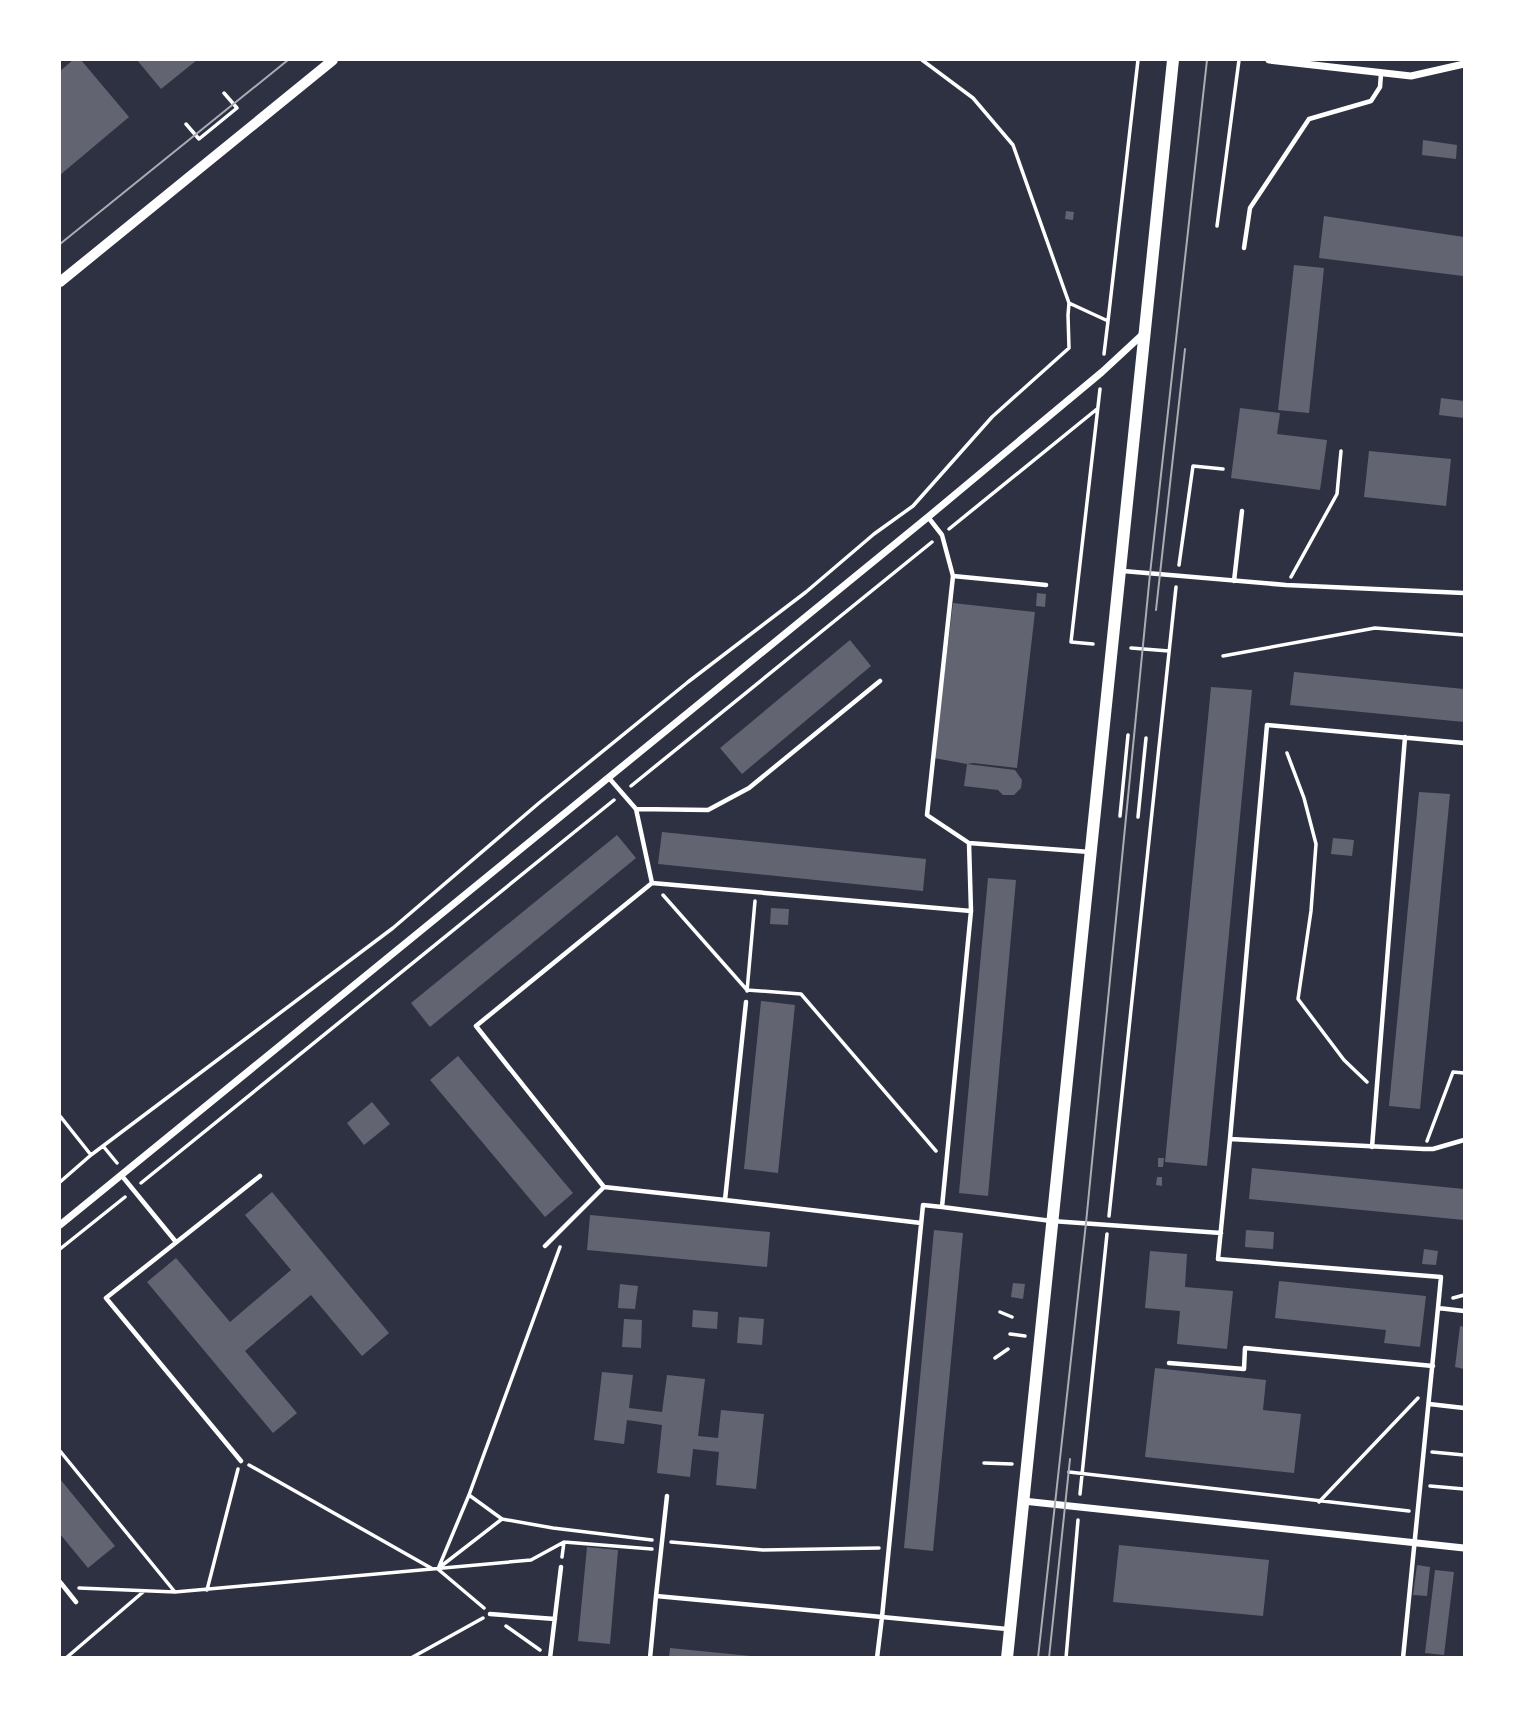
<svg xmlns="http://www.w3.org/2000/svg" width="1524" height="1717" viewBox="0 0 1524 1717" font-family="'DM Sans',sans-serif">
  <rect width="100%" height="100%" fill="#2d3142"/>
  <!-- building -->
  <path fill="#626471" d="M73 60H81L129 117 60 175V71Z
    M137 60H197L161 89Z
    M1423 140 1457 145 1456 159 1422 155Z
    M1066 211 1074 212 1073 220 1065 219Z
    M1324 216 1464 237 1463 276 1319 258Z
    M1294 265 1324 268 1309 413 1278 410Z
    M1441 398 1464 401V418L1439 415Z
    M1240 408 1280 413 1277 434 1327 440 1320 490 1231 478Z
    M1369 451 1451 459 1446 506 1364 497Z
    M1037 593 1046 594 1045 607 1036 606Z
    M953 603 1035 612 1017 768 973 763 967 764 934 758Z
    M850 640 871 666 742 774 720 748Z
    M1294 672 1464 689V722L1290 705Z
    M1211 687 1252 690 1207 1166 1165 1162Z
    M967 764 1015 770 1022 780 1021 788 1014 795H1003L998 790 964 786Z
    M1419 792 1450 794 1420 1109 1389 1106Z
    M662 832 926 859 923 891 658 864Z
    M617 835 636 858 430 1027 411 1003Z
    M1333 838 1354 840 1352 856 1331 854Z
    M988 878 1016 880 988 1196 959 1193Z
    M771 908 789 909 788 925 770 924Z
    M761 1001 795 1005 778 1173 744 1169Z
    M458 1056 573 1193 545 1217 430 1080Z
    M372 1102 390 1124 364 1145 347 1123Z
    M1158 1158H1164L1163 1167H1158Z
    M1252 1168 1464 1189V1220L1249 1199Z
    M1157 1177H1162V1186L1156 1185Z
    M272 1192 389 1333 362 1356 311 1295 245 1351 297 1413 273 1433 147 1282 176 1258 230 1322 291 1270 245 1215Z
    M590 1215 770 1232 767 1267 587 1250Z
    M934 1230 963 1233 933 1551 904 1548Z
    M1246 1230 1274 1232 1273 1249 1245 1247Z
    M1424 1249 1438 1251 1436 1265 1422 1264Z
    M1150 1251 1187 1254 1185 1287 1233 1291 1227 1349 1177 1344 1180 1311 1145 1308Z
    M1279 1281 1426 1296 1420 1347 1384 1343 1386 1330 1275 1318Z
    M1013 1283 1025 1284 1023 1299 1011 1297Z
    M620 1284 638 1286 635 1309 618 1308Z
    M693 1310 718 1312 717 1329 692 1327Z
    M739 1317 764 1319 762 1345 737 1343Z
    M624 1319 642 1320 641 1348 622 1347Z
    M1460 1326 1464 1327V1369L1455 1367Z
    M1155 1368 1266 1380 1263 1410 1301 1414 1294 1473 1145 1457Z
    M602 1372 633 1375 629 1408 662 1412 667 1375 705 1379 698 1436 718 1438 721 1410 764 1414 756 1489 716 1485 719 1452 693 1449 690 1477 657 1473 662 1425 627 1420 624 1444 594 1440Z
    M60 1479 115 1546 88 1568 60 1534Z
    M1119 1545 1269 1560 1263 1616 1113 1602Z
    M587 1547 618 1550 610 1644 578 1641Z
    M1417 1565 1430 1567 1427 1596 1413 1595Z
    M1435 1570 1454 1572 1444 1655 1425 1653Z
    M670 1648 751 1656V1658H669Z"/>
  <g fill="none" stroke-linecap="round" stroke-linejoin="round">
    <!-- path -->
    <path stroke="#fff" stroke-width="3.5" d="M922 60 973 98 1013 145 1069 303 1108 321 1104 354
      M186 124 199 139 237 108 224 93
      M1217 226 1239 60
      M1108 321 1138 60
      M949 529 1097 409
      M1179 565 1193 466 1223 469
      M1291 577 1337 494 1341 451
      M1093 644 1071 642 1100 389
      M1131 648 1169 651
      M1223 656 1375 628 1464 635
      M1287 753 1304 798 1316 844 1311 911 1298 999 1344 1060 1367 1082
      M631 786 932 542
      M1120 816 1128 735
      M1138 817 1146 738
      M663 895 747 990 801 994 936 1151
      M747 991 755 901
      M60 1116 91 1155
      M1427 1141 1453 1072 1464 1073
      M103 1146 117 1163
      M60 1182 91 1155 393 928 539 803 688 682 806 592 874 534 913 506 992 417 1069 348 1068 315 1069 303
      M141 1183 614 800
      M1109 1216 1176 587
      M60 1249 125 1197
      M1453 1298 1464 1295
      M1000 1312 1012 1317
      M1010 1334 1025 1336
      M995 1358 1008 1349
      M60 1451 175 1592 531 1560 564 1542 652 1549
      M1432 1452 1464 1455
      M984 1463 1012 1464
      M249 1465 431 1568
      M1069 1472 1409 1511
      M1430 1486 1464 1489
      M1080 1494 1107 1234
      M469 1495 502 1519 553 1528 652 1540
      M1319 1502 1418 1398
      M671 1542 763 1550 879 1548
      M562 1557 564 1542
      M440 1567 502 1519
      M438 1569 469 1495 560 1247
      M439 1570 484 1608
      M79 1588 175 1592
      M207 1590 238 1469
      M506 1626 540 1650
      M66 1658 143 1592
      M411 1658 483 1618
      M1066 1658 1078 1520"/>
    <!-- service -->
    <path stroke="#fff" stroke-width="4.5" d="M1244 248 1250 208 1309 119 1371 101 1380 87 1381 74
      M1123 571 1286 585 1464 593
      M953 576 1046 585
      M1234 581 1242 511
      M609 778 636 809 708 810 749 788 880 681
      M636 809 652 883
      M969 843 1090 852
      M746 1002 725 1200 604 1187 476 1026 652 883 971 911
      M1230 1139 1267 725 1464 743
      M1464 1140 1433 1149H1424L1230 1139 1218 1259 1441 1277 1438 1308 1464 1311
      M1372 1147 1405 737
      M122 1176 176 1242
      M725 1200 921 1223
      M942 1207 1052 1221 1221 1233
      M545 1246 604 1187
      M1169 1363 1244 1369 1245 1348 1433 1366
      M1429 1404 1464 1408
      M241 1461 106 1298 260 1176
      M60 1582 76 1602
      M656 1596 667 1496
      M490 1614 555 1619
      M550 1658 561 1567
      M650 1658 656 1596 882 1617 923 1205 942 1207 971 911 969 843 927 815 953 576 942 535 928 517
      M877 1658 882 1617 1007 1629
      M1403 1658 1438 1308"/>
    <!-- minor -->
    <path stroke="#fff" stroke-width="7" d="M1269 60 1411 76 1464 64
      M60 1225 928 517 1102 372 1143 334
      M1023 1501 1464 1548"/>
    <!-- tertiary -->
    <path stroke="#fff" stroke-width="10" d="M60 282 333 60"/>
    <!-- secondary -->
    <path stroke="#fff" stroke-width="12" d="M1007 1658 1173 60"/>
    <!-- tram -->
    <path stroke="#abadb3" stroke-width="2" d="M60 244 288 60
      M1156 610 1185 349
      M1038 1658 1086 1223 1150 574 1207 60
      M1049 1658 1070 1459"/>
  </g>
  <!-- border -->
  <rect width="1524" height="1717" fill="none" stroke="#ffffff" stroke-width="122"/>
</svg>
